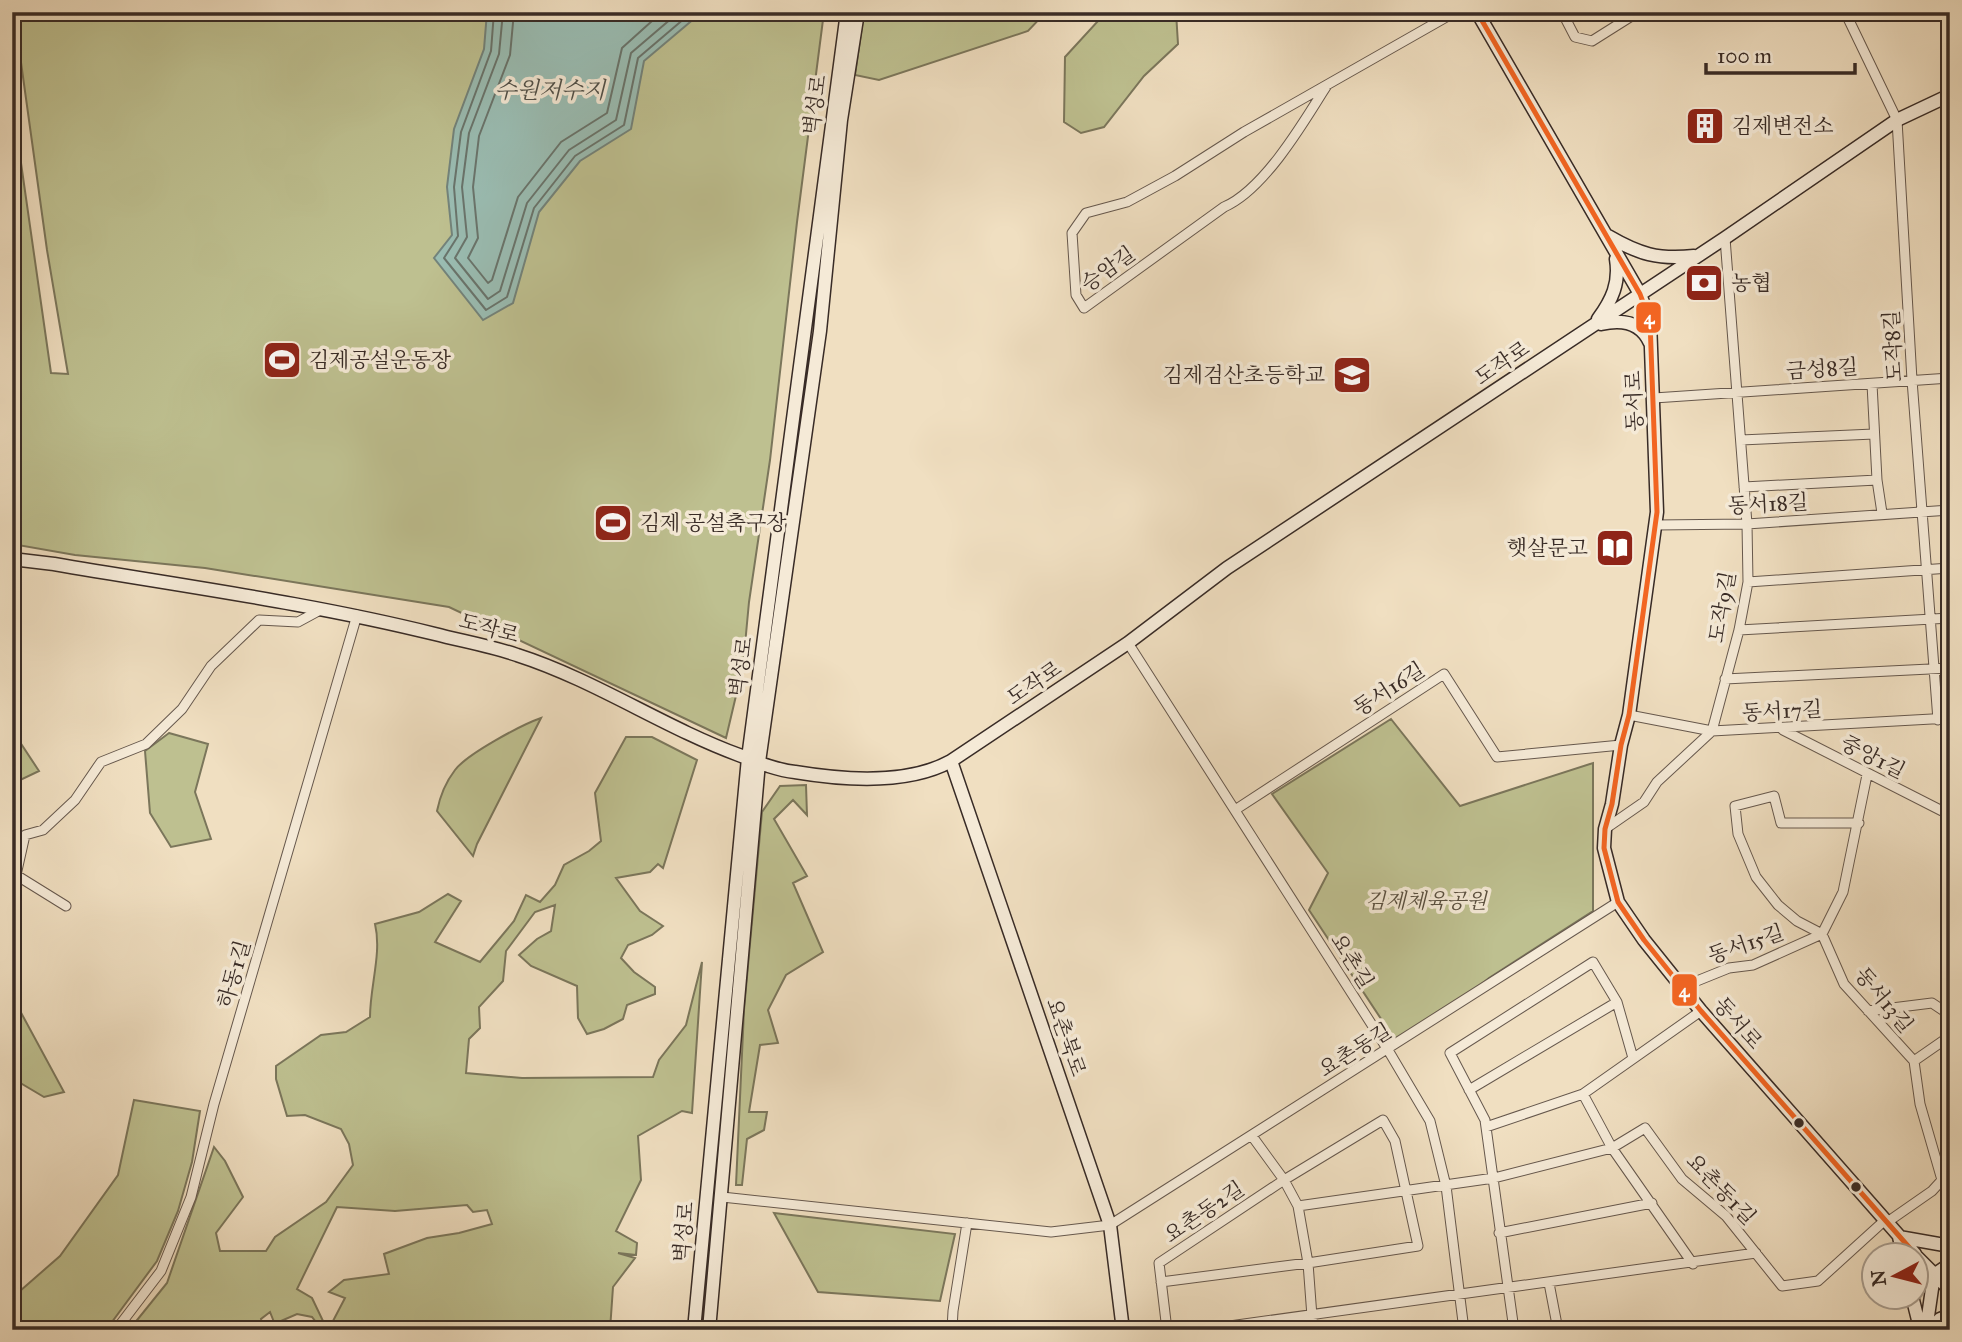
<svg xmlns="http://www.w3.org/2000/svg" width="1962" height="1342" viewBox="0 0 1962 1342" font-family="'IM FELL Great Primer','Noto Serif KR',serif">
  <rect width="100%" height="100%" fill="#f0dfc1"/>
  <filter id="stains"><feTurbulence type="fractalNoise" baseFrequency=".00286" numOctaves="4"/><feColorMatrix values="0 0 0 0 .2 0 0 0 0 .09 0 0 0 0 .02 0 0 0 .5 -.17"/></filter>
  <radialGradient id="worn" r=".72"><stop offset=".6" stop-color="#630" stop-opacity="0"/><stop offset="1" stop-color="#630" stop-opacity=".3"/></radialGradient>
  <!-- green -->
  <path fill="#bec090" stroke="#7b765b" stroke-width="2" fill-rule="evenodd" d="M14 12H824L797 222 770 460 749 602 743 666 726 738 449 607 205 568 75 555 12 544V100L51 373 68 374 47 250Z
    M864 12H1046L1028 31 879 80 855 75Z
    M1103 12H1176L1178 44 1144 76 1104 127 1081 133 1064 122 1065 57 1099 20Z
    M541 718 477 844 473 856 437 811C440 796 445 783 455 770 467 754 521 725 541 718Z
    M1391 719 1460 806 1593 763V911L1489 978 1438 1019 1397 1043 1309 910 1328 873 1272 794Z
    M12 730 39 771 12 784Z
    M169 733 208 744 195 792 211 839 171 847 150 813 145 751Z
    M626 737H652L697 760 663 868 658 864 650 872 616 878 640 911 663 926 652 935 628 945 621 958 634 972 655 987V994L627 1005 623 1019 604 1029 587 1034 578 1018 577 986 531 966 519 955 537 939 551 931 555 905 535 912 506 951 503 981 479 1007 480 1028 469 1039 466 1073 522 1078 653 1077 659 1060 686 1025 702 962 692 1113 682 1111 638 1136 641 1180 616 1231 637 1243 636 1255 618 1253 635 1258 613 1287 610 1330H322L312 1317 297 1314 281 1321 274 1322 270 1312 261 1319 264 1330H129L167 1283 214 1147 225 1161 243 1197 216 1233 220 1251H266L275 1237 326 1202 353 1165 349 1144 341 1129 305 1115 287 1116 276 1079V1066L321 1035 346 1032 370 1017C370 986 382 953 375 924L419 912 448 894 461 901 435 942 480 962 514 921 526 895 540 902 555 885 564 865 589 851 601 841 595 793ZM467 1205 473 1212 487 1210 492 1224 459 1233 427 1238 384 1254 389 1274 344 1280 329 1292 345 1298 333 1321H323L312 1298 297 1289 337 1207 395 1211Z
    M806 785 807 815 793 800 774 819 807 876 793 883 823 952 786 975 768 1010 778 1043 760 1045 749 1112H767L764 1130 747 1139 742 1185H736L744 1010 762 812 780 786Z
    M12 996 64 1092 44 1097 12 1078Z
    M134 1100 200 1111 192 1162 178 1211 157 1261 106 1330H12V1298L60 1256 118 1175Z
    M774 1213 955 1234 940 1301 818 1292Z"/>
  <!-- water -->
  <path fill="#9abdb3" stroke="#73837b" stroke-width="2" d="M487 12H702L644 61 631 129 580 161 539 212 513 303 483 320 434 258 452 235 447 187 454 129 484 49Z"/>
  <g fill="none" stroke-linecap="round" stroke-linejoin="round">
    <!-- shore -->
    <path stroke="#69746c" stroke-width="2" d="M494 12 491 51 461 132 454 187 458 236 444 258 486 310 507 297 534 208 575 156 624 125 638 58 692 12
      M503 12 499 54 469 133 462 187 467 237 455 258 488 299 500 291 527 203 569 150 616 120 631 53 679 12
      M514 12 510 55 479 136 473 187 478 238 468 258 488 283 492 280 518 197 561 142 607 113 622 48 662 12"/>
    <!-- street casing -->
    <g stroke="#66584d" stroke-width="11">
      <path id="street" d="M1562 12 1575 37 1592 41 1638 12
        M1845 12 1897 120 1912 380 1938 720
        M1327 85C1304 122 1264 190 1224 207L1084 308 1076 295 1072 233 1086 213 1127 202 1175 176 1244 132 1455 12
        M1872 384 1877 480 1882 513
        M1654 398 1950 378
        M1741 440 1874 434
        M1744 487 1877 480
        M1656 525 1747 524 1950 510
        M1748 582 1950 568
        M1739 630 1950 618
        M1128 643 1388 1050 1430 1121 1446 1186 1464 1330
        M1725 679 1950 668
        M1629 715 1712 731 1950 718
        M1947 719 1950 751
        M1783 730 1950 815
        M1235 810 1444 674 1497 757 1621 745
        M1859 823H1781L1774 796 1735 806 1738 834 1756 877 1778 905 1797 921 1822 934 1844 984 1914 1061 1920 1104 1942 1180 1932 1191 1886 1223
        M1605 829 1644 802 1657 782 1712 731 1739 630 1748 582 1747 524 1725 238
        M66 906 16 875 25 835 43 830 75 800 101 762 146 744 182 709 211 666 259 620 298 622 322 609
        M1682 987 1729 968 1753 965 1822 934 1843 892 1867 775
        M1868 1011 1932 1003 1950 1015
        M1914 1061 1950 1036
        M1469 1090 1617 1002
        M1583 1094 1612 1148 1693 1264
        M1486 1127 1583 1094 1701 1011
        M1252 1136 1284 1180 1298 1206 1308 1263 1313 1330
        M722 1197 1051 1232 1110 1225 1618 902
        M1298 1206 1494 1178 1612 1148 1645 1128 1682 1179 1726 1216 1782 1286 1818 1281 1884 1221
        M1499 1233 1652 1203
        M1161 1282 1308 1263 1418 1246 1395 1141 1383 1120 1284 1180 1159 1263 1167 1330
        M1549 1283 1558 1330
        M116 1330 161 1271 191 1197 214 1104 357 615
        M952 1330 953 1311 967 1223
        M1201 1330 1756 1253
        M1514 1330 1485 1120 1450 1053 1593 962 1617 1002 1633 1058"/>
    </g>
    <!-- secondary casing -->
    <g stroke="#382b26" stroke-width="15">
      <path id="secondary" d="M1477 12 1640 294 1650 321 1657 512 1629 715 1621 745 1612 804 1605 829 1604 848 1618 902 1644 940 1701 1011 1915 1254
        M1608 236C1639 254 1658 260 1694 256
        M1598 319C1612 300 1620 283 1616 259
        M1601 324C1622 319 1641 322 1650 343
        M12 559 54 564C182 586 310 603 435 634 462 641 491 646 517 655 595 680 663 727 739 755 757 762 776 770 795 772 843 780 908 785 951 761L1128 643 1227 568 1725 238 1897 120 1950 95
        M951 761 1110 1225 1123 1330
        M1903 1254 1899 1237 1950 1246
        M1916 1256 1950 1290
        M1912 1296 1918 1320 1924 1330
        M694 1330 748 758 847 12
        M709 1330 759 762 820 331 841 120 858 12
        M1926 1330 1934 1275 1950 1264
        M1929 1330 1940 1319 1950 1315"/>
    </g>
    <!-- street -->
    <use href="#street" stroke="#f5ead7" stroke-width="9"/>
    <!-- secondary -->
    <use href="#secondary" stroke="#f5ead7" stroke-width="12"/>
    <!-- bus-1 casing -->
    <g stroke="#f5ead7" stroke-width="10">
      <path id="bus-1" d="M1477 12 1640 294 1650 321 1657 512 1629 715 1621 745 1612 804 1605 829 1604 848 1618 902 1644 940 1701 1011 1915 1254"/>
    </g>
    <!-- bus-1 -->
    <use href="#bus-1" stroke="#f26522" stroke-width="5"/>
  </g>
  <!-- icons -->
  <defs>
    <g id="building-square" transform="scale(2.0125)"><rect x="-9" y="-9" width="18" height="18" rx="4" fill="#8f2418" stroke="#f5ead7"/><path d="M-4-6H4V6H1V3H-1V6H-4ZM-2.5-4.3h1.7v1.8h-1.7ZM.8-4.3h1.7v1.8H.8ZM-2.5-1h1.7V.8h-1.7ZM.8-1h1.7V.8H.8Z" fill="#fff"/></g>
    <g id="bank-square" transform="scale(2.0125)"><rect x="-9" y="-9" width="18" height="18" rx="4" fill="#8f2418" stroke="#f5ead7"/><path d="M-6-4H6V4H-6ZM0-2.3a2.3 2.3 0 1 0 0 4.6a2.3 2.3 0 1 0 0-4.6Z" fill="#fff"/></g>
    <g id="stadium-square" transform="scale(2.0125)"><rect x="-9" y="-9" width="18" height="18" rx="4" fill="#8f2418" stroke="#f5ead7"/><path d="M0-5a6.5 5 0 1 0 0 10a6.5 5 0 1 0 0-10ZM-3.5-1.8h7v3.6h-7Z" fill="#fff"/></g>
    <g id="school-square" transform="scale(2.0125)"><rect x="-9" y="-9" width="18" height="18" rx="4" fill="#8f2418" stroke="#f5ead7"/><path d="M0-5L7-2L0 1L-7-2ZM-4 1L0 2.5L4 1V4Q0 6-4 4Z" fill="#fff"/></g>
    <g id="library-square" transform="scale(2.0125)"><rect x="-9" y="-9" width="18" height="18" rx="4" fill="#8f2418" stroke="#f5ead7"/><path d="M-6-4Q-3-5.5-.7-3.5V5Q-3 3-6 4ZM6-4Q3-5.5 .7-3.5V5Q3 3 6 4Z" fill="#fff"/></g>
  </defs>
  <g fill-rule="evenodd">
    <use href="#building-square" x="1705" y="126"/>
    <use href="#bank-square" x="1704" y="283"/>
    <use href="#stadium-square" x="282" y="360"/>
    <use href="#school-square" x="1352" y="375"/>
    <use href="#stadium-square" x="613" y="523"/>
    <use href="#library-square" x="1615" y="548"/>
  </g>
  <!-- markers -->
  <g fill="#382b26" stroke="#f5ead7" stroke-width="2.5">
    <circle cx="1799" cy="1123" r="6"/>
    <circle cx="1856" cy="1187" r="6"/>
  </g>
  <g text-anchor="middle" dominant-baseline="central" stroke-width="7" stroke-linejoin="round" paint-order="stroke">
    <!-- street labels -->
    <g font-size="21" fill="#382b26" stroke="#f5ead7">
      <text transform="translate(815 105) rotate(-82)">벽성로</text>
      <text transform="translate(1108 269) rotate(-36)">승암길</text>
      <text transform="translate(1893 346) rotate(-93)">도작8길</text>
      <text transform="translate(1502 363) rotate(-34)">도작로</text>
      <text transform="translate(1822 369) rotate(-4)">금성8길</text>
      <text transform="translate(1634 401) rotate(-92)">동서로</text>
      <text transform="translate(1768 504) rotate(-3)">동서18길</text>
      <text transform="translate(1722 607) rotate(-80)">도작9길</text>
      <text transform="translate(489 628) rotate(15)">도작로</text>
      <text transform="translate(741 667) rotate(-82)">벽성로</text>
      <text transform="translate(1034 683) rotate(-34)">도작로</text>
      <text transform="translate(1389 689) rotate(-33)">동서16길</text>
      <text transform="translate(1782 711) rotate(-3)">동서17길</text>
      <text transform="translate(1873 757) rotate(27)">중앙1길</text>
      <text transform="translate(1746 944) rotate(-19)">동서15길</text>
      <text transform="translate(1352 961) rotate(58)">요촌길</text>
      <text transform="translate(234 974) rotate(-74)">하동1길</text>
      <text transform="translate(1884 1000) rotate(50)">동서13길</text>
      <text transform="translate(1738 1023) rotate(49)">동서로</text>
      <text transform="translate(1066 1037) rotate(71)">요촌북로</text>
      <text transform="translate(1355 1050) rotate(-32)">요촌동길</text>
      <text transform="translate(1721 1189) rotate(46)">요촌동1길</text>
      <text transform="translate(1204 1212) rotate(-34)">요촌동2길</text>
      <text transform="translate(684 1232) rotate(-85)">벽성로</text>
    </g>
    <!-- poi labels -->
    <g font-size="21" fill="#382b26" stroke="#f5ead7" text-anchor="start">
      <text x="1732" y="126">김제변전소</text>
      <text x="1731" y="283">농협</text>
      <text x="309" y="360">김제공설운동장</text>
      <text x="1325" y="375" text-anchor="end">김제검산초등학교</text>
      <text x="640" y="523">김제 공설축구장</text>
      <text x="1588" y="548" text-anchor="end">햇살문고</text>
    </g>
    <!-- park labels -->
    <g font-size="21" font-style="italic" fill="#5a5040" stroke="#f5ead7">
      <text x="1426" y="901">김제체육공원</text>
    </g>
    <!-- water labels -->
    <g font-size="23" font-style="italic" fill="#505049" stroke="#f5ead7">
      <text x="550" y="90">수원저수지</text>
    </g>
  </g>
  <g stroke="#f5ead7" stroke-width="2.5">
    <rect x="1635" y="301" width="27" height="33" rx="7" fill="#f26522"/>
    <rect x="1671" y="973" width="27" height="34" rx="7" fill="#f26522"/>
  </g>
  <g font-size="19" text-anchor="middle" font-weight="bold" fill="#fff">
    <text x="1649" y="324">4</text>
    <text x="1684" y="997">4</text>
  </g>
  <!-- margin -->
  <rect width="1962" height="1342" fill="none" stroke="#f0dfc1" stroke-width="42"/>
  <rect x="14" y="14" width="1934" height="1314" fill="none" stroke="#382b26" stroke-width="3.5"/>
  <rect x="21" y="21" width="1920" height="1300" fill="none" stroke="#382b26" stroke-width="2"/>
  <!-- north arrow -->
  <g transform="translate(1895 1276) rotate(263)"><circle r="33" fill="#f5ead7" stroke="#a99e90" stroke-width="2"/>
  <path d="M0-5L12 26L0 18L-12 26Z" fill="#8f2418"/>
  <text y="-10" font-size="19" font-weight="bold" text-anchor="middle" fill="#382b26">N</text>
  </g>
  <!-- scale -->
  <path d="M1706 63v10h149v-10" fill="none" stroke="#382b26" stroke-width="3.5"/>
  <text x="1717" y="63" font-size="21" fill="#382b26" stroke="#f5ead7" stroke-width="5" paint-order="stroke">100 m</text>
  <rect width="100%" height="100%" filter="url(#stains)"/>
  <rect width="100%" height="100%" fill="url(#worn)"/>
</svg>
